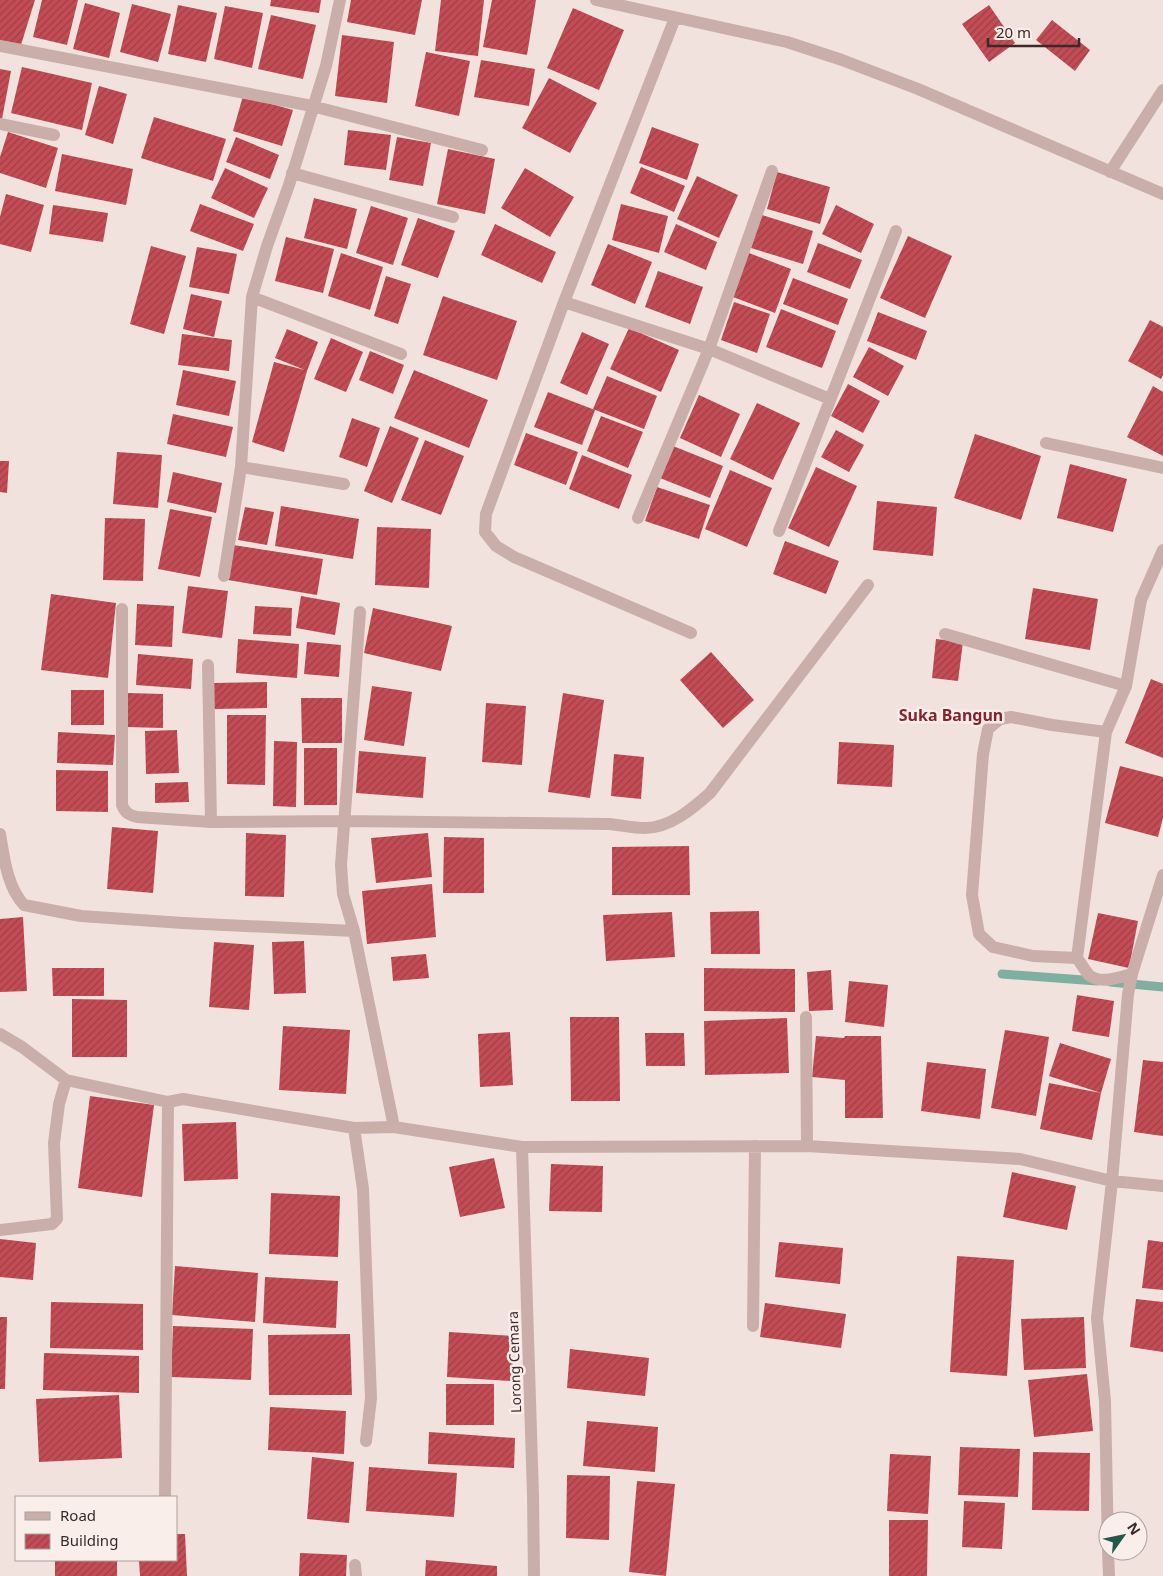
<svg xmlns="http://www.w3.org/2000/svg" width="1163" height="1576" viewBox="0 0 1163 1576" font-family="'Noto Sans',sans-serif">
  <defs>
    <pattern id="building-hatch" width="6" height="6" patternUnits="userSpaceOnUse" patternTransform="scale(1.25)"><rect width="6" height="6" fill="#c34c55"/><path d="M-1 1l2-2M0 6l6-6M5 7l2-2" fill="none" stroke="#9f3f47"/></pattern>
  </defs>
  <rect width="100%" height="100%" fill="#f2e2de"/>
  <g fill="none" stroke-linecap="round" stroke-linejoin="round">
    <!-- stream -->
    <path stroke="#7eafa1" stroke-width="9" d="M1002 974 1097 981
      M1110 982 1163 987"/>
  </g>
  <!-- building -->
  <path fill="url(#building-hatch)" d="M0 0H35L20 48 0 42Z
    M42 0H78L67 45 33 37Z
    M271 0H321L319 13 270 6Z
    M351 0H422L415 35 347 22Z
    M441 0H484L478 56 435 51Z
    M492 0H536L527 55 483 47Z
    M85 3 120 13 109 58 73 49Z
    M132 4 171 14 158 62 120 52Z
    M178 5 217 13 206 62 168 54Z
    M989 5 1015 43 989 62 962 24Z
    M225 6 263 13 252 68 214 59Z
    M573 8 624 30 599 90 547 68Z
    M271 15 316 25 303 79 258 69Z
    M1052 20 1090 50 1075 71 1036 40Z
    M342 35 394 42 387 103 335 96Z
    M426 52 470 61 459 116 415 106Z
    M481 60 535 69 529 106 474 97Z
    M22 67 92 83 82 130 11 113Z
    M0 69 11 71 2 119 0 118Z
    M549 78 597 103 570 153 522 128Z
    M99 86 127 94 113 144 85 135Z
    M243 96 293 110 282 146 233 131Z
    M154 117 226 139 213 181 141 158Z
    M652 127 699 144 687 180 639 163Z
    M348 130 391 135 386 170 344 165Z
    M8 132 58 148 46 188 0 173V157Z
    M236 137 279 155 270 179 226 162Z
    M397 137 431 143 423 186 389 180Z
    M448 149 495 159 485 214 437 204Z
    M62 154 133 169 126 205 55 191Z
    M641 167 685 186 674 212 630 193Z
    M225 168 268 188 254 218 211 198Z
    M525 168 574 197 550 237 501 208Z
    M777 172 830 187 820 224 767 209Z
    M697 176 738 195 719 238 677 219Z
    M6 194 44 205 31 252 0 244V217Z
    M314 198 357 209 347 249 304 238Z
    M200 204 254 224 243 251 190 231Z
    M621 204 668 216 659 253 612 240Z
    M53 205 108 213 103 242 49 234Z
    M836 205 874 224 861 253 822 234Z
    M371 206 408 218 393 265 356 253Z
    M762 215 813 231 803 264 751 248Z
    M418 218 455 231 438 278 401 265Z
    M495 224 556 252 542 283 481 255Z
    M676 224 717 242 706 270 664 252Z
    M908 236 952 256 925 318 880 298Z
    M286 237 334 249 323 293 275 281Z
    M818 243 862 260 850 289 807 272Z
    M608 244 652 262 635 304 591 285Z
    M151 246 186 256 164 334 130 324Z
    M197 247 237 254 229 294 189 287Z
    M341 253 383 267 370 310 328 296Z
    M749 253 791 269 775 313 733 297Z
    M658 271 703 287 690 324 645 307Z
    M386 276 411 284 398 324 374 316Z
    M793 278 848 299 838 325 783 304Z
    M191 294 222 301 214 337 183 329Z
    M443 296 517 321 497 380 423 355Z
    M734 302 770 314 757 353 721 340Z
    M781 309 836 331 822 368 766 347Z
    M878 312 927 331 916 360 867 341Z
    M1150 320 1163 327V375L1161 379 1128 361Z
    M629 328 679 350 661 392 610 369Z
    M287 329 318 342 307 371 284 452 252 442 274 362 305 370 275 358Z
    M582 332 609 344 587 395 560 383Z
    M182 334 232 340 229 371 178 365Z
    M331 338 363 352 346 392 314 379Z
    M869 347 904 366 888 396 853 377Z
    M370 351 404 365 393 394 359 380Z
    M183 370 236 381 229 416 176 405Z
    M414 370 488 400 469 448 394 418Z
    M607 376 657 396 644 429 593 409Z
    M848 384 880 401 863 433 831 416Z
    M1153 386 1163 392V456L1127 437Z
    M548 392 595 410 582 445 534 427Z
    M699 395 740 414 721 457 680 438Z
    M757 403 800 423 773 480 730 459Z
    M173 414 233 427 226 457 167 444Z
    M601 416 643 432 628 468 587 451Z
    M352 418 380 428 367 467 339 457Z
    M390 426 419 438 392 503 364 491Z
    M836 430 864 445 849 472 821 457Z
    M526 433 578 452 566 485 514 465Z
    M975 434 1041 456 1021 520 954 498Z
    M425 440 464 456 441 515 401 500Z
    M673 446 723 466 710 498 660 478Z
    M117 452 162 455 158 508 113 504Z
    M582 455 632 475 619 509 569 489Z
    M0 461H9L7 493 0 492Z
    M1070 464 1127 479 1113 532 1057 518Z
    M816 467 857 486 829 547 788 528Z
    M730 470 772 488 747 547 705 529Z
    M173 472 222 483 216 513 167 502Z
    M657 487 710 505 699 539 645 521Z
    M877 501 937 507 933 556 873 550Z
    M281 506 359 519 353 559 275 546Z
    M245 507 274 512 267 545 238 540Z
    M170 509 212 517 200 577 158 569Z
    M105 518 145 519 143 581 103 580Z
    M377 527 431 529 429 588 375 585Z
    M785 541 839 561 826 594 773 574Z
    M233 545 323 559 317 595 228 580Z
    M188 586 228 591 222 638 182 633Z
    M1033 588 1098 599 1090 650 1025 639Z
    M51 594 116 603 108 678 41 670Z
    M301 596 340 603 335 635 296 628Z
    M137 604 174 606 172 647 135 645Z
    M255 606 292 608 291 636 253 634Z
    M373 608 452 626 441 671 364 653Z
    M238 639 299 644 297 678 236 673Z
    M936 639 963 642 958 681 932 678Z
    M307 642 341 645 339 677 304 674Z
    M711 652 754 700 723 728 680 680Z
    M138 654 193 659 191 689 136 685Z
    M1151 679 1163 684V758L1125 743Z
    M267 682V708L214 709 213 683Z
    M372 686 412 692 404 746 364 740Z
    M71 690H104V725H71Z
    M128 693 163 694V728L127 727Z
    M563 693 604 700 590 798 548 792Z
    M301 698H342V743H302Z
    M486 703 526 706 522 765 482 762Z
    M227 715H266L265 785 227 784Z
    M177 730 179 773 146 774 145 731Z
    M58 732 115 735 113 765 57 763Z
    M274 741 297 742 296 807 273 806Z
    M839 742 894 745 892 787 837 784Z
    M304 748H337V805H304Z
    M359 751 426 757 423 798 356 793Z
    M614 754 644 757 641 799 611 796Z
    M1120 766 1163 777V818L1158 837 1105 823Z
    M56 770 108 771V812L56 811Z
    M188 782 189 802 155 803V783Z
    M112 827 158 831 153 893 107 889Z
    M246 833 286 835 284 897 245 896Z
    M428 833 432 877 376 883 371 838Z
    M444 837 484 838V893H443Z
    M689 846 690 895H612V847Z
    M432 884 436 937 367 944 362 891Z
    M759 911 760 954H711L710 912Z
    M672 912 675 957 606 961 603 915Z
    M1098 913 1138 921 1129 968 1088 959Z
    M23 917 27 991 0 992V919Z
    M304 941 306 993 274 994 272 942Z
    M214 942 254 945 249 1010 209 1007Z
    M426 954 429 978 393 981 391 957Z
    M52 968H104V996H53Z
    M704 968 795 969V1012L704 1011Z
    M831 970 833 1010 809 1011 807 972Z
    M849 981 888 985 884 1027 845 1022Z
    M1077 995 1114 1001 1109 1037 1072 1031Z
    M72 999 127 1000V1057H72Z
    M570 1017H619L620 1101H571Z
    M787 1018 789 1073 705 1075 704 1021Z
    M283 1026 350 1030 346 1094 279 1090Z
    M1005 1030 1049 1037 1036 1116 991 1108Z
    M510 1032 513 1085 480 1087 478 1034Z
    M645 1033H684L685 1066H646Z
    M816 1036 844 1038 845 1036H881L883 1118H845V1080L812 1077Z
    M1060 1043 1111 1059 1101 1093 1049 1076Z
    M1143 1060 1163 1062V1136L1134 1132Z
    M927 1062 986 1069 980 1119 921 1111Z
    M1049 1083 1101 1093 1092 1140 1040 1129Z
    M90 1096 154 1105 142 1197 78 1188Z
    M236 1122 238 1179 184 1181 182 1124Z
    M494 1158 505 1208 460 1217 449 1167Z
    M551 1164 603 1166 602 1212 549 1211Z
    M1012 1172 1076 1186 1067 1230 1003 1217Z
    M271 1193 340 1196 338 1257 269 1254Z
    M0 1239 36 1243 33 1280 0 1277Z
    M1148 1240 1163 1242V1290L1142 1288Z
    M779 1242 843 1248 840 1284 775 1277Z
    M957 1256 1014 1260 1007 1376 950 1372Z
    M175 1266 258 1273 255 1322 172 1315Z
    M265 1277 338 1281 336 1328 263 1323Z
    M1136 1299 1163 1302V1352L1130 1347Z
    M51 1302 143 1304V1350L50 1348Z
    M765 1303 846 1314 841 1348 760 1337Z
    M0 1317H7L5 1389H0Z
    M1084 1317 1086 1368 1024 1370 1021 1319Z
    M173 1326 253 1329 251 1380 171 1377Z
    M449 1332 514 1336 512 1381 447 1377Z
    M350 1334 352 1395H269L268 1335Z
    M570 1349 649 1358 645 1396 567 1388Z
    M44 1353 139 1356V1393L43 1390Z
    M1087 1374 1093 1431 1034 1437 1028 1380Z
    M446 1384H494V1425H446Z
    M119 1395 122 1458 39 1462 36 1399Z
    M270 1407 346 1411 344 1454 268 1450Z
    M587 1421 658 1427 655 1472 583 1466Z
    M429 1432 515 1438 514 1468 428 1464Z
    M960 1447 1020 1449 1018 1497 958 1495Z
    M1033 1452 1090 1453 1089 1511 1032 1510Z
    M890 1454 931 1456 928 1514 887 1511Z
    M312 1457 354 1462 349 1523 307 1519Z
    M369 1467 457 1473 454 1517 366 1511Z
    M567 1475 610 1476 609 1540 566 1538Z
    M637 1481 675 1484 666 1576 629 1572Z
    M964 1501 1005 1503 1002 1549 962 1547Z
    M889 1520H928L927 1576H889Z
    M176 1534H185L187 1576H140L139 1560H176Z
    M300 1553 347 1555 346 1576H299Z
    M55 1560H117V1576H55Z
    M426 1560 497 1566V1576H425Z"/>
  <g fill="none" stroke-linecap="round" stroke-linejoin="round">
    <!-- street -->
    <path stroke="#caaeaa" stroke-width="12" d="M596 0 787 42 842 60 918 89 1163 194
      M675 18 564 302 486 514 485 532 496 546 514 557 691 633
      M0 46 312 106 482 150
      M0 124 54 135
      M1110 172 1163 90
      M292 173 453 217
      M252 297 401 354
      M564 302 709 349 830 399
      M1046 443 1163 468
      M241 467 344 484
      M638 518 709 349 772 171
      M779 531 896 231
      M224 576 241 467 252 297 267 246 289 185 326 66 340 0
      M122 609V805C125 813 129 815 137 817L211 822 345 821 609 824C621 825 633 828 645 828 670 828 692 809 710 793L868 585
      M360 612 341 865 343 894 354 931 394 1127
      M945 634 1126 686
      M208 665 211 822
      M0 834C4 857 7 887 24 905L81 916 183 923 354 931
      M1077 958 1033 956 993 947 979 934 972 895 983 754 988 729 1000 719 1011 717 1052 725 1106 732
      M1132 974C1119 977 1101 985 1089 975 1085 971 1081 963 1077 958L1106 732 1126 686 1141 600 1163 550
      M806 1017 807 1146
      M0 1034 22 1047 66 1080 168 1102 183 1099 354 1128 394 1127 522 1147 807 1146 1020 1159 1112 1181 1163 1186
      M354 1128 363 1189 371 1398 366 1441
      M522 1147 533 1495 534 1576
      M0 1230 52 1224 57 1219 54 1143 59 1104 66 1080
      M753 1326 755 1146
      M165 1497 168 1102
      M1108 1549 1105 1401 1097 1318 1112 1181 1128 994 1132 974 1163 875
      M1108 1551 1109 1576
      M355 1565 356 1576"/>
  </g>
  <g text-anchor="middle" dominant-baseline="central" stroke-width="5" stroke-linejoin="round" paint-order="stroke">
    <!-- street labels -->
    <g font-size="14" fill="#382a2a" stroke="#faeeeb">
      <text transform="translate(514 1362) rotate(-92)">Lorong Cemara</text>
    </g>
    <!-- quarter labels -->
    <g font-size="16" font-weight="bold" fill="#85242d" stroke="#faeeeb">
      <text x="951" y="715">Suka Bangun</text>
    </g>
  </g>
  <!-- legend -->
  <rect x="15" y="1496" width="162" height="65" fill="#faeeeb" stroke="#aca09e"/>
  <rect x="25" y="1512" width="25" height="8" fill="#caaeaa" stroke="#aca09e"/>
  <text x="60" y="1521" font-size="15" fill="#382a2a">Road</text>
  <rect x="25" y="1534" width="25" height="15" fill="url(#building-hatch)" stroke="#aca09e"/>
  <text x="60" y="1546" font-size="15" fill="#382a2a">Building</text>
  <!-- north arrow -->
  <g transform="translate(1123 1536) rotate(57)"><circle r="24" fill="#faeeeb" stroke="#aca09e"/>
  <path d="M0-4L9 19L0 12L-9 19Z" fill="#20594a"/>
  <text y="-8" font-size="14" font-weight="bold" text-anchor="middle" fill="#382a2a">N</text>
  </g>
  <!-- scale -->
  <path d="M988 38v8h91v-8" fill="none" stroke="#382a2a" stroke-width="2.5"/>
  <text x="996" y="38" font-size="15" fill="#382a2a" stroke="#faeeeb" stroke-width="4" paint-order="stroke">20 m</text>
</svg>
